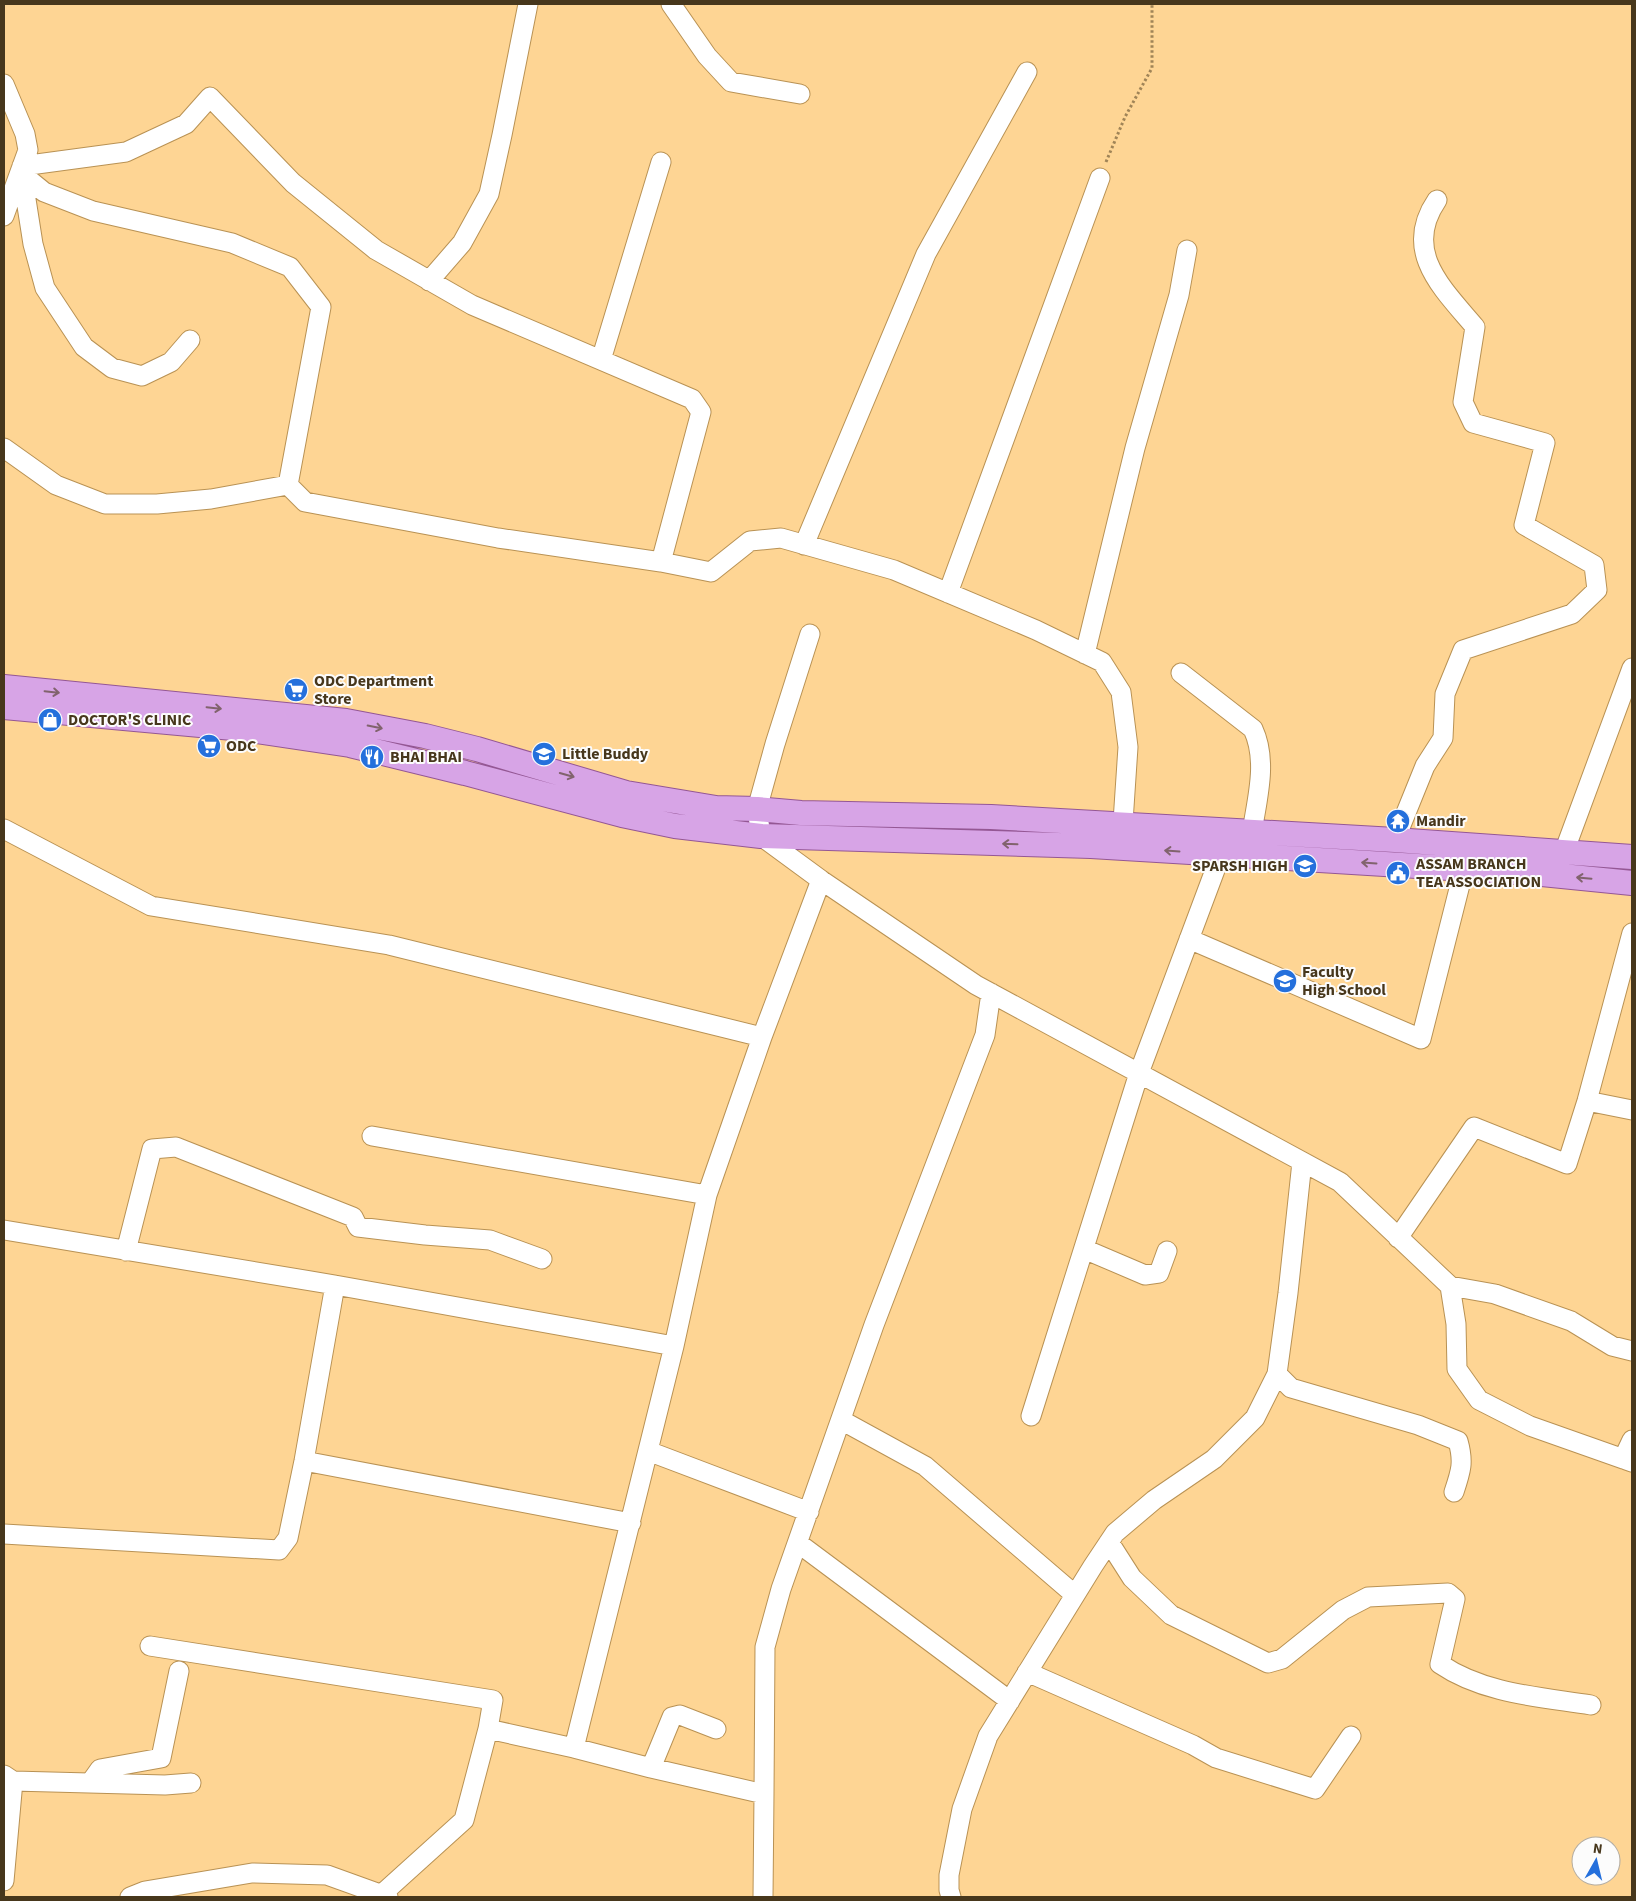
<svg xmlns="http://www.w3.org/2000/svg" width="1636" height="1901" viewBox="0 0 1636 1901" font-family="'Source Sans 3',sans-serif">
  <rect width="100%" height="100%" fill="#fed594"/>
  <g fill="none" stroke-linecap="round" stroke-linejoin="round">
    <!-- minor casing -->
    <g stroke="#b99254" stroke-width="21">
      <path id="minor" d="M671 4 707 56 731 82 800 94
        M4 84 25 134 28 150 4 216
        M22 174 33 244 45 288 84 347 112 368 142 376 171 362 190 340
        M429 281 462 243 489 194 502 135 528 4
        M601 360 661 162
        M4 448 56 485 105 504H157L211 499 288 485 305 502 498 538 661 562
        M288 485 321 307 290 267 232 243 93 211 44 192 22 174V166L126 152 186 124 210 97 293 183 376 250 472 305 692 399 701 412 661 562 711 572 750 541 781 538 894 570 1036 630 1102 662 1121 692 1128 747 1122 837
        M804 545 926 254 1027 72
        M948 593 1100 178
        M810 634 775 744 757 809 761 836 821 880 976 985 1340 1182 1450 1286 1456 1324 1457 1369 1479 1400 1530 1426 1632 1462
        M1085 654 1135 448 1179 295 1187 250
        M1181 673 1253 729C1268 761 1257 799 1252 832
        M4 829 151 906 389 945 762 1037
        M1395 840 1425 766 1443 738 1445 694 1463 650 1572 614 1597 590 1594 565 1524 525 1545 443 1473 423 1463 402 1475 327C1442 288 1402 251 1437 200
        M1564 852 1632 668
        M1189 939 1421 1039 1464 869
        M1587 1101 1632 1110
        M372 1136 707 1195
        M4 1230 335 1285 674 1346
        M1398 1238 1474 1127 1567 1164 1587 1101 1632 933
        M1084 1249 1145 1275 1159 1273 1167 1251
        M126 1251 152 1149 176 1147 353 1217 358 1227 425 1235 490 1240 542 1259
        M1450 1286 1495 1294 1571 1321 1612 1346 1632 1351
        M1277 1374 1291 1388 1418 1425 1458 1441C1464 1462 1461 1471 1454 1492
        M1031 1416 1139 1073 1221 854
        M841 1420 925 1466 1075 1595
        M648 1451 809 1512
        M1623 1459 1632 1440
        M304 1461 631 1523
        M4 1534 279 1550 288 1538 304 1461 335 1285
        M1109 1542 1132 1578 1171 1615 1268 1663 1282 1659 1343 1610 1368 1597 1448 1593 1455 1599 1440 1664C1484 1694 1541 1697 1591 1705
        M798 1543 1010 1701
        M150 1646 493 1700 488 1729 464 1820 382 1894 381 1897
        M1027 1672 1193 1745 1216 1758 1315 1789 1351 1736
        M488 1729 574 1748
        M651 1768 672 1717 680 1715 716 1729
        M4 1775 13 1781 4 1881
        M13 1781 165 1785 191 1783
        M90 1783 100 1769 161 1758 179 1671
        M764 1794 765 1647 781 1589 874 1325 985 1035 991 993
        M130 1897 145 1891 252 1873 327 1875 388 1897
        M763 1897 764 1794 651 1768 574 1748 674 1346 707 1195 762 1037 821 880
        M951 1897 949 1890V1875L962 1809 988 1736 1093 1566 1115 1533 1154 1500 1214 1459 1255 1418 1277 1374 1288 1293 1302 1162"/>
    </g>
    <!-- major casing -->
    <g stroke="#945794" stroke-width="26">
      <path id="major" d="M4 687 346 721 425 736 477 749 626 793 716 808 757 809 801 813 991 817 1395 840 1632 857
        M4 707 244 729 350 745 465 773 622 815 675 826 761 836 1091 846 1532 873 1632 883"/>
    </g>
    <!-- path -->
    <path stroke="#a08457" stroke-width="3" stroke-dasharray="2.5 2.5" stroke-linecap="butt" d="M1106 162 1125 117 1152 68V4"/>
    <!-- minor -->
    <use href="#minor" stroke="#fff" stroke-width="19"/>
    <!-- major -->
    <use href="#major" stroke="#d7a4e6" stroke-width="24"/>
  </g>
  <!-- one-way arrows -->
  <defs><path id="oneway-shaft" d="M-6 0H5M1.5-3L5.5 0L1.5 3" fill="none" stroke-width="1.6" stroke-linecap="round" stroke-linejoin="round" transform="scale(1.25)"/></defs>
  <g stroke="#81636d">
    <use href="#oneway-shaft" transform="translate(52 692) rotate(6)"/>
    <use href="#oneway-shaft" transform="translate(214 708) rotate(6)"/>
    <use href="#oneway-shaft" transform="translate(375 727) rotate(11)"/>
    <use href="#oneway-shaft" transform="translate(567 775) rotate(16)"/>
    <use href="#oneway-shaft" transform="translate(1010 844) rotate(-178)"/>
    <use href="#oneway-shaft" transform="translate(1172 851) rotate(-176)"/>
    <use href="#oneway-shaft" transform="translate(1369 863) rotate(-176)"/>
    <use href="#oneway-shaft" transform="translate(1584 878) rotate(-175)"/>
  </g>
  <!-- icons -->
  <defs>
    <g id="supermarket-disc" transform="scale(1.25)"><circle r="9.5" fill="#2570dc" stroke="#fcfcfc"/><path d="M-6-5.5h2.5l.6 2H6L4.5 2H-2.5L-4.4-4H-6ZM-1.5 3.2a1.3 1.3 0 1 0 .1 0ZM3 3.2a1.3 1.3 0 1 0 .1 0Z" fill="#fff"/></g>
    <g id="shop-disc" transform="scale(1.25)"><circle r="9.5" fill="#2570dc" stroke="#fcfcfc"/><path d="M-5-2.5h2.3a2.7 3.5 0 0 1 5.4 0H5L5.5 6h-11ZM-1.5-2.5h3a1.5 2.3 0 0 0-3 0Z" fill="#fff"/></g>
    <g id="school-disc" transform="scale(1.25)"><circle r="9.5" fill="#2570dc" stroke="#fcfcfc"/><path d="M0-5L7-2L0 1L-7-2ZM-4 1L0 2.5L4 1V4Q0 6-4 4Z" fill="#fff"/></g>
    <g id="restaurant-disc" transform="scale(1.25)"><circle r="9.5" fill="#2570dc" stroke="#fcfcfc"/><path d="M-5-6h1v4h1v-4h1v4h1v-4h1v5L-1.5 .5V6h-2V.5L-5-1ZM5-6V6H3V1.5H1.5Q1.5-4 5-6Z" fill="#fff"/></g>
    <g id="temple-disc" transform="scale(1.25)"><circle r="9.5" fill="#2570dc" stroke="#fcfcfc"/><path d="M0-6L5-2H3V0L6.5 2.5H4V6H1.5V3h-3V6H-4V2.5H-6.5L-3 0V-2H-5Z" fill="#fff"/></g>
    <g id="civic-disc" transform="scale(1.25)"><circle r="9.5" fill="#2570dc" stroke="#fcfcfc"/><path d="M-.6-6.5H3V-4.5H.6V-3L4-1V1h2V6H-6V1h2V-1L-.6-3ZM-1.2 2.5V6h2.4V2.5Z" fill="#fff"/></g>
  </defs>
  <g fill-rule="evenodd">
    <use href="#supermarket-disc" x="296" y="690"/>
    <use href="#shop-disc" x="50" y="720"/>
    <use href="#supermarket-disc" x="209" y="746"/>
    <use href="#school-disc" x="544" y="754"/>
    <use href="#restaurant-disc" x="372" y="757"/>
    <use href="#temple-disc" x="1398" y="821"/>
    <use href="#school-disc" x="1305" y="866"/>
    <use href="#civic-disc" x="1398" y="873"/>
    <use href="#school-disc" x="1285" y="981"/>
  </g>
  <g text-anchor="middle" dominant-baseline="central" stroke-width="4" stroke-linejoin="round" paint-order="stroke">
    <!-- poi labels -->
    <g font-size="16" font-weight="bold" fill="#47371c" stroke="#fcfcfc" text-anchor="start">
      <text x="314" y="681">ODC Department<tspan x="314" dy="18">Store</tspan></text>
      <text x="68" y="720">DOCTOR'S CLINIC</text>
      <text x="226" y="746">ODC</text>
      <text x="562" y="754">Little Buddy</text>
      <text x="390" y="757">BHAI BHAI</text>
      <text x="1416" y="821">Mandir</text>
      <text x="1416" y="864">ASSAM BRANCH<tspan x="1416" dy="18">TEA ASSOCIATION</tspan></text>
      <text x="1288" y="866" text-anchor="end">SPARSH HIGH</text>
      <text x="1302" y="972">Faculty<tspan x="1302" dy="18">High School</tspan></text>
    </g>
  </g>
  <!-- border -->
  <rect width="1636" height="1901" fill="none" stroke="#47371c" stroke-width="10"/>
  <!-- north arrow -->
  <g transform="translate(1596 1861) rotate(8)"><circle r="24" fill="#fcfcfc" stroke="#b4ada2"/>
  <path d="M0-4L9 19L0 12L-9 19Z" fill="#2570dc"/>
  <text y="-8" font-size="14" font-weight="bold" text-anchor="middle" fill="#47371c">N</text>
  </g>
</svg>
